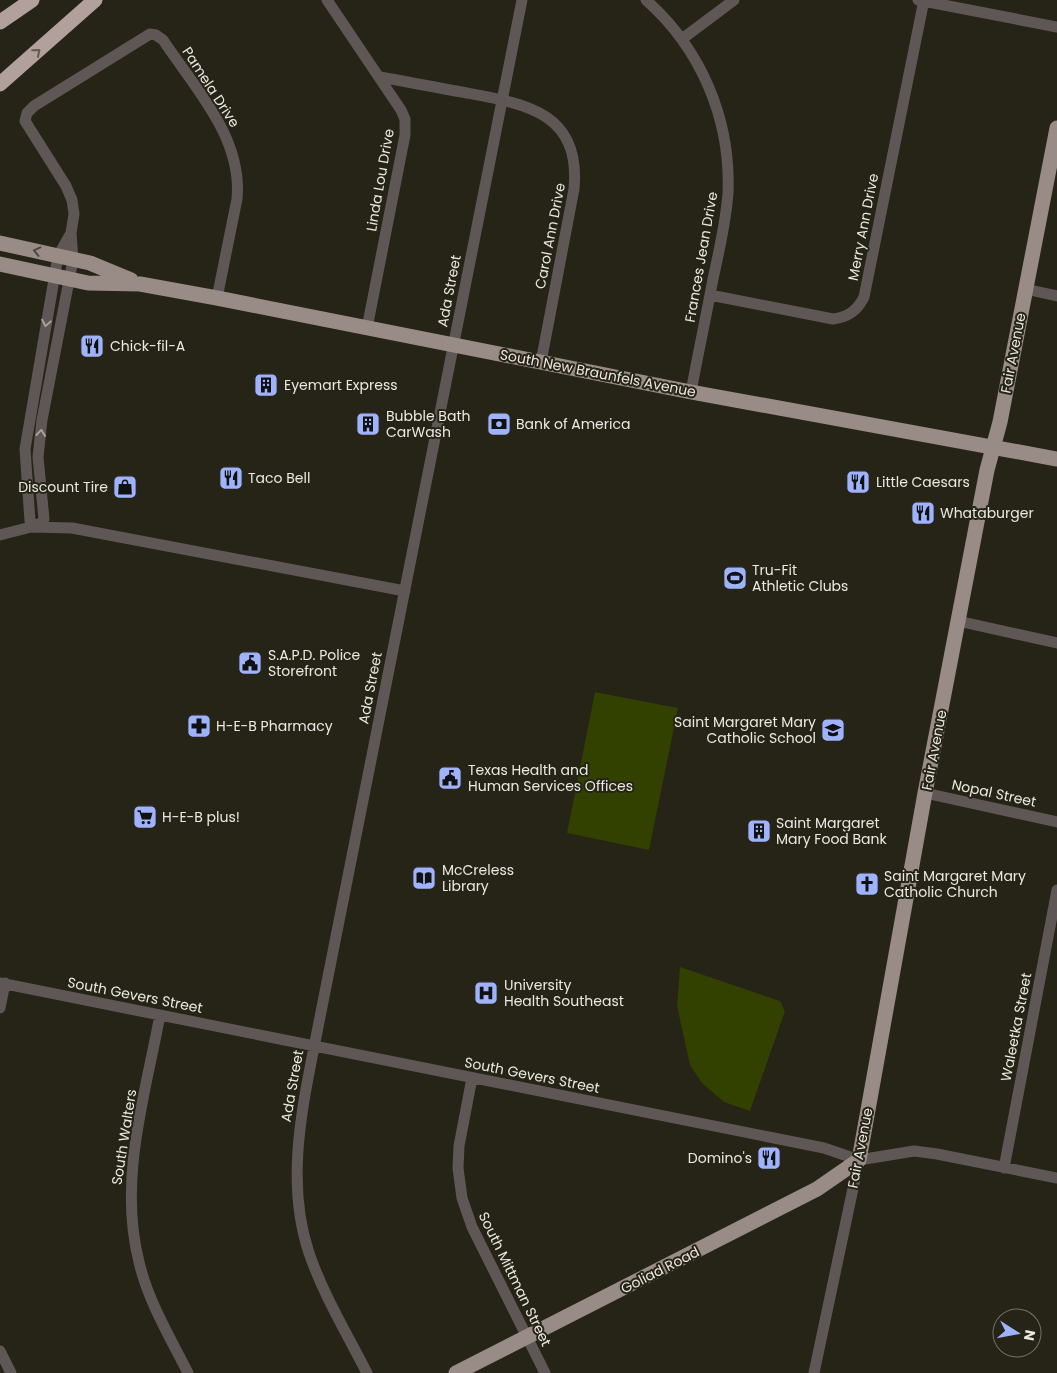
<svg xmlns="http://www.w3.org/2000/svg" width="1057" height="1373" viewBox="0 0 1057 1373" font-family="Poppins,sans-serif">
  <rect width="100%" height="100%" fill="#262317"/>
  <!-- garden -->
  <path fill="#324000" d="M595 692 678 708 649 850 567 833Z
    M680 967 780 1001 785 1011 750 1111 724 1102 702 1083 690 1065 677 1006Z"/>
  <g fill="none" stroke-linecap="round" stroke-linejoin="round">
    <!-- minor -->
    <path stroke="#5e5755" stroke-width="11" d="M327 0 401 110 405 119V135L367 328
      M646 0C701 49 731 119 728 193 726 222 719 251 713 279 706 317 698 354 691 392
      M918 0 1057 27
      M682 39 734 0
      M380 77C409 82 438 88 467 93 527 104 581 113 574 189L541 362
      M71 233 58 256 25 449 30 521 38 527 44 519 38 457 42 420 73 260 71 233 74 214 72 200 66 186 25 121 27 113 34 106 150 34 156 35 163 40C195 88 243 138 237 199L217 298
      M1025 289 1057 296
      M710 295 833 319C848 317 857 311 864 297L924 0
      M0 535 31 527 72 528 405 591
      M958 621 1057 643
      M925 793 1057 822
      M0 983 824 1148 859 1160 914 1151 937 1154 1057 1178
      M0 1008 5 983
      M160 1015C145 1096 118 1180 139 1262 148 1301 170 1337 188 1373
      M472 1078 459 1146 458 1168 462 1198 472 1227 545 1373
      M1004 1168 1057 890
      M0 1351 11 1373
      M367 1373C347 1334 323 1294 309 1253 284 1179 304 1100 318 1027L522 0
      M814 1373 859 1160"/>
    <!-- major -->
    <path stroke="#998c87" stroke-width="15" d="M0 243 90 263 131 280
      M0 264 88 283 140 284 217 298 691 392 1057 459
      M456 1373 817 1189 859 1160 925 793 987 470 1000 422 1057 128"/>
    <!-- highway -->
    <path stroke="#b1a09b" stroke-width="15" d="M0 22 32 0
      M0 84 95 0"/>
  </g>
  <!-- one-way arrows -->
  <defs><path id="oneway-chevron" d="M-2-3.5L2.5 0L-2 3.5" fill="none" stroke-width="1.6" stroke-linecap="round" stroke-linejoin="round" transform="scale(1.25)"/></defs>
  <use stroke="#655b52" href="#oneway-chevron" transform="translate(37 52) rotate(-41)"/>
  <use stroke="#4e483e" href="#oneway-chevron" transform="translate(37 251) rotate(-167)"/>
  <g stroke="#a4a09a">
    <use href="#oneway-chevron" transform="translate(46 323) rotate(101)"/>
    <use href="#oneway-chevron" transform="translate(41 433) rotate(-84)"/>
  </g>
  <!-- icons -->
  <defs>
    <g id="restaurant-square" transform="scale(1.25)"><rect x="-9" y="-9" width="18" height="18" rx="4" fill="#9fb3fd" stroke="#262317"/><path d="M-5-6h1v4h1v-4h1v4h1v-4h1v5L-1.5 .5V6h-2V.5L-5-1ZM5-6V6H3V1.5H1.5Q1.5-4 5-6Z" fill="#111"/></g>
    <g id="building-square" transform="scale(1.25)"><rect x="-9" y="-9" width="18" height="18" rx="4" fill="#9fb3fd" stroke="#262317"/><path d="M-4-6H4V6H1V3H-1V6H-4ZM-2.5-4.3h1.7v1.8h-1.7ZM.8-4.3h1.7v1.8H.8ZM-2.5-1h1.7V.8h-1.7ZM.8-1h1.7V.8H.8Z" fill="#111"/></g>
    <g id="bank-square" transform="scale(1.25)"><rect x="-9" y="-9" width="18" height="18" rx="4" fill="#9fb3fd" stroke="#262317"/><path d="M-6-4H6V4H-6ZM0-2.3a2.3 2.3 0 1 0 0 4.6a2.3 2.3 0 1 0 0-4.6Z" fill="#111"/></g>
    <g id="shop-square" transform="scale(1.25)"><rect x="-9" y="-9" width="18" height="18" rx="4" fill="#9fb3fd" stroke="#262317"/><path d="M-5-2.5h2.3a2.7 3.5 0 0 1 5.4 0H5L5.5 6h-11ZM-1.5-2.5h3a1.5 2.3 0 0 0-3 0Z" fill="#111"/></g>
    <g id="stadium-square" transform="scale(1.25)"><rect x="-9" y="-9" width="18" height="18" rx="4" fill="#9fb3fd" stroke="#262317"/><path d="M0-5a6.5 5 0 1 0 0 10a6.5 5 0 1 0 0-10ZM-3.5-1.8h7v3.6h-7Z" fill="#111"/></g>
    <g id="civic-square" transform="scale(1.25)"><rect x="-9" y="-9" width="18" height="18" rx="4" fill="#9fb3fd" stroke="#262317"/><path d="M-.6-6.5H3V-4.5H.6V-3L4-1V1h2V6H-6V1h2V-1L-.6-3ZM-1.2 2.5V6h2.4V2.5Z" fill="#111"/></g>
    <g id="pharmacy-square" transform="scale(1.25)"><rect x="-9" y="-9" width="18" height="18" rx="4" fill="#9fb3fd" stroke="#262317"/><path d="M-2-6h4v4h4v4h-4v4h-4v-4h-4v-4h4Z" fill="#111"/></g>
    <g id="school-square" transform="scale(1.25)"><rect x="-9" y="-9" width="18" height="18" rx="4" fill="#9fb3fd" stroke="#262317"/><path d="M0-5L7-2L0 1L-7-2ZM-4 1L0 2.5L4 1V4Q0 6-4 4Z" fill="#111"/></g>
    <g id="supermarket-square" transform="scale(1.25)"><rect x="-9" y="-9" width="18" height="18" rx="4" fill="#9fb3fd" stroke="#262317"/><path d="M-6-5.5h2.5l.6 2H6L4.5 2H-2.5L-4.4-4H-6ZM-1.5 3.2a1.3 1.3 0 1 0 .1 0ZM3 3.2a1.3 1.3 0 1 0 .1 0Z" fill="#111"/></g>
    <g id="library-square" transform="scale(1.25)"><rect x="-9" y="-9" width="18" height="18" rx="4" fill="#9fb3fd" stroke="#262317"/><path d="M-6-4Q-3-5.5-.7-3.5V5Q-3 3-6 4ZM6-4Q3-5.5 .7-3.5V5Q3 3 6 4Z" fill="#111"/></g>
    <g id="church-square" transform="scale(1.25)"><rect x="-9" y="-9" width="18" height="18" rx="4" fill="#9fb3fd" stroke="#262317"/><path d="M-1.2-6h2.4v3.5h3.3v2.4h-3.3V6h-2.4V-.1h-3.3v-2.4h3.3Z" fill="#111"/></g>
    <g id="hospital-square" transform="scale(1.25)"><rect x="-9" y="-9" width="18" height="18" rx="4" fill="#9fb3fd" stroke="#262317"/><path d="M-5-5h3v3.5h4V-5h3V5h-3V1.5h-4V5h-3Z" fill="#111"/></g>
  </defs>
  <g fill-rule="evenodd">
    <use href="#restaurant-square" x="92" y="346"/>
    <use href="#building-square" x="266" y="385"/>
    <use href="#building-square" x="368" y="424"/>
    <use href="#bank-square" x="499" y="424"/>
    <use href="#restaurant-square" x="231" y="478"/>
    <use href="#restaurant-square" x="858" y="482"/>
    <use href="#shop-square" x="125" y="487"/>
    <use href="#restaurant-square" x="923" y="513"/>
    <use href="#stadium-square" x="735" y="578"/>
    <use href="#civic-square" x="250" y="663"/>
    <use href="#pharmacy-square" x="199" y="726"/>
    <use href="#school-square" x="833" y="730"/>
    <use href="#civic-square" x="450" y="778"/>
    <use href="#supermarket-square" x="145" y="817"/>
    <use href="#building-square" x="759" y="831"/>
    <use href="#library-square" x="424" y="878"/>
    <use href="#church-square" x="867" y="884"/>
    <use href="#hospital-square" x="486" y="993"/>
    <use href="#restaurant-square" x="769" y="1158"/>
  </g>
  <g text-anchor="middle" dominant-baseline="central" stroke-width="4" stroke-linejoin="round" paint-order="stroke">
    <!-- street labels -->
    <g font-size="14" fill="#eae8e0" stroke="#262317">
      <text transform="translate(211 87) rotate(57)">Pamela Drive</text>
      <text transform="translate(380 180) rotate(-80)">Linda Lou Drive</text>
      <text transform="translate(863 227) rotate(-79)">Merry Ann Drive</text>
      <text transform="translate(550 236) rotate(-79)">Carol Ann Drive</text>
      <text transform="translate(701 257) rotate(-80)">Frances Jean Drive</text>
      <text transform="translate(449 291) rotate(-79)">Ada Street</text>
      <text transform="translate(1013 353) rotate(-79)">Fair Avenue</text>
      <text transform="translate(598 373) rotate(11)">South New Braunfels Avenue</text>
      <text transform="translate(370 688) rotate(-79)">Ada Street</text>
      <text transform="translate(934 750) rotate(-79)">Fair Avenue</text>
      <text transform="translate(994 793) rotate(12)">Nopal Street</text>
      <text transform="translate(135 995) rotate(11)">South Gevers Street</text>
      <text transform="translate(1016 1027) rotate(-79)">Waleetka Street</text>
      <text transform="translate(532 1075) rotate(11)">South Gevers Street</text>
      <text transform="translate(292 1086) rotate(-80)">Ada Street</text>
      <text transform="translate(124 1137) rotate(-81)">South Walters</text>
      <text transform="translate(860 1148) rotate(-79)">Fair Avenue</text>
      <text transform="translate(660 1270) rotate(-27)">Goliad Road</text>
      <text transform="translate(515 1279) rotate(64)">South Mittman Street</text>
    </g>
    <!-- poi labels -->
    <g font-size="14" fill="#eae8e0" stroke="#262317" text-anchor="start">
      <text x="110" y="346">Chick-fil-A</text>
      <text x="284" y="385">Eyemart Express</text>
      <text x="386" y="416">Bubble Bath<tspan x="386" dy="16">CarWash</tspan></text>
      <text x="516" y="424">Bank of America</text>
      <text x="248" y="478">Taco Bell</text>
      <text x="876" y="482">Little Caesars</text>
      <text x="108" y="487" text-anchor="end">Discount Tire</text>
      <text x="940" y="513">Whataburger</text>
      <text x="752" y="570">Tru-Fit<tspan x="752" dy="16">Athletic Clubs</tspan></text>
      <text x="268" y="655">S.A.P.D. Police<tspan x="268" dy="16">Storefront</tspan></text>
      <text x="816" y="722" text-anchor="end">Saint Margaret Mary<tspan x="816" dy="16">Catholic School</tspan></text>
      <text x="216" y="726">H-E-B Pharmacy</text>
      <text x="468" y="770">Texas Health and<tspan x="468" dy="16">Human Services Offices</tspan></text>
      <text x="162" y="817">H-E-B plus!</text>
      <text x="776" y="823">Saint Margaret<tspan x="776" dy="16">Mary Food Bank</tspan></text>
      <text x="442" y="870">McCreless<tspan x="442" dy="16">Library</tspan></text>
      <text x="884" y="876">Saint Margaret Mary<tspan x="884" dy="16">Catholic Church</tspan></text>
      <text x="504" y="985">University<tspan x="504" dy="16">Health Southeast</tspan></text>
      <text x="752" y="1158" text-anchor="end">Domino's</text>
    </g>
  </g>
  <!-- north arrow -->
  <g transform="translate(1017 1333) rotate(101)"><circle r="24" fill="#262317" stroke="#747267"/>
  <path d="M0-4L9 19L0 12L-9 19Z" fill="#9fb3fd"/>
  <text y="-8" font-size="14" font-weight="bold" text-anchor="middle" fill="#eae8e0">N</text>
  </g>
</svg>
